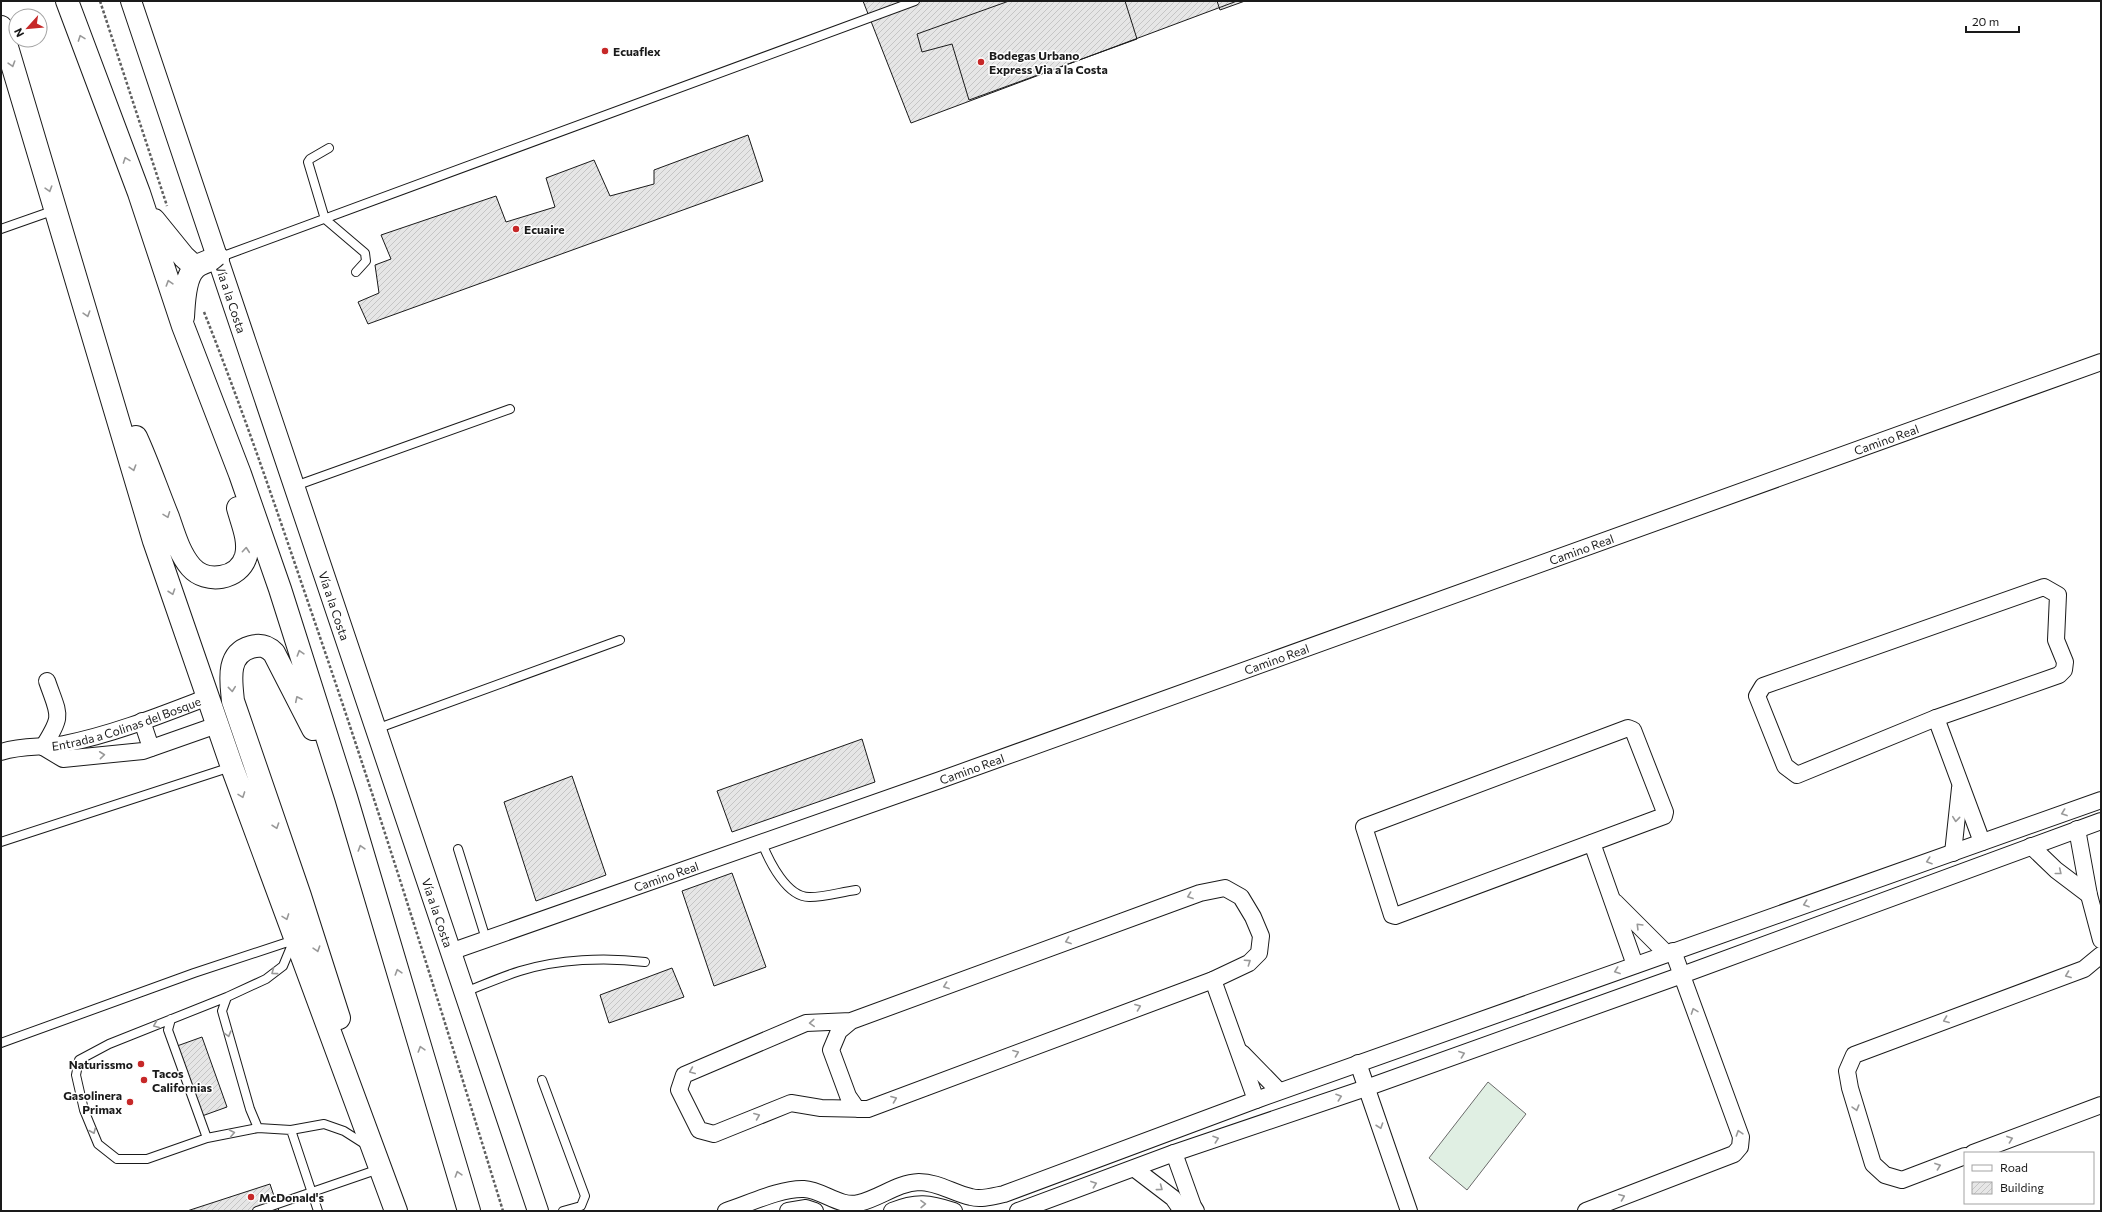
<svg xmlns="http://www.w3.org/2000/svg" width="2102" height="1212" viewBox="0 0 2102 1212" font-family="Commissioner,sans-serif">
  <defs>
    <pattern id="building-hatch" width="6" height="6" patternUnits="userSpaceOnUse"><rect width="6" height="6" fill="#e6e6e6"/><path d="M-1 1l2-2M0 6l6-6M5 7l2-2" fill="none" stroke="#c5c5c5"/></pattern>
  </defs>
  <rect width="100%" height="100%" fill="#fff"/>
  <!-- garden -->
  <path fill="#e0efe3" stroke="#6a6a6a" d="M1488 1082 1526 1114 1467 1190 1429 1158Z"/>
  <!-- building -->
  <path fill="url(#building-hatch)" stroke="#1a1a1a" d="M863 1H1237L911 123Z
    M1009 1H1125L1137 39 969 100 952 44 922 52 917 34Z
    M1217 1H1245L1220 10Z
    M748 135 763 181 368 324 358 302 379 293 375 265 391 259 381 235 496 196 506 222 555 207 546 178 594 160 610 196 654 184V170Z
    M862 739 875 782 732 832 717 791Z
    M572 776 606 875 536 901 504 802Z
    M732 873 766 967 714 986 682 891Z
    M672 968 684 997 609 1023 600 995Z
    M202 1037 227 1107 202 1116 177 1046Z
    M270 1184 279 1211H187Z"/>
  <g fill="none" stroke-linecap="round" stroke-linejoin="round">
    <!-- service casing -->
    <g stroke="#1a1a1a" stroke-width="10">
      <path id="service" d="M329 148 310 159 308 162 325 219 365 253 366 261 356 272
        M1 229 55 210
        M218 258 915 1
        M295 486 510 409
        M376 729 620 640
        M1 842 231 767
        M762 843C769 861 787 898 810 897 825 897 841 892 856 890
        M458 849 486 939
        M293 942 283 966 266 979 227 997 109 1044 79 1060 76 1075 84 1110 98 1144 117 1159H147L207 1138 258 1128 291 1130 324 1124 344 1131 366 1145
        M465 992C483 985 501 977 520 971 559 959 605 957 645 962
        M227 997 222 1011 250 1109 258 1128
        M171 1019 168 1030 207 1138
        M1 1043 194 973 294 940
        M542 1080 585 1196 581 1206 563 1211
        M291 1130 318 1211
        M257 1211 379 1169"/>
    </g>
    <!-- minor casing -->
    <g stroke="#1a1a1a" stroke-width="18">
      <g id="minor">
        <path d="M2044 587 2058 595 2056 640 2065 662 2064 670 2059 675 1936 718 1797 775 1785 766 1757 696 1763 686Z"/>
        <path d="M1936 718 1982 842"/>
        <path d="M142 721 151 748"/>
        <path d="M1628 728 1633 730 1665 812 1664 816 1395 916 1392 915 1364 827Z"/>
        <path d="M43 747 63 759 143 751 217 725"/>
        <path d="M43 747C64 714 59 716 47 681"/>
        <path id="s1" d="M1 752C22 745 43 748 64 744 114 734 161 715 208 697"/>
        <path d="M2077 829 2089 895 2101 940"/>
        <path d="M1592 843 1635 965"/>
        <path d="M2031 846 2056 870 2089 895"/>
        <path d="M1953 853 1960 788"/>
        <path d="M1615 902 1666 953"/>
        <path id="s2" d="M450 952 940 780 2101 362"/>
        <path d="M1213 980 1256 1100"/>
        <path d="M851 1021 806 1023 684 1075 679 1090 699 1130 714 1134 791 1103 821 1108 868 1109 1213 980 1249 963 1259 953 1261 936 1253 917 1241 897 1225 888 1200 893 851 1021 839 1031 831 1050 848 1096 857 1109"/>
        <path d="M1242 1053 1279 1091"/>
        <path d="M1358 1063 1409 1211"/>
        <path d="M1174 1153 1193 1206 1196 1211"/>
        <path d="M1973 1153 2101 1105"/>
        <path d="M1965 1156 1902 1180 1885 1175 1873 1164 1850 1088 1847 1071 1854 1055 2084 969 2101 955"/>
        <path d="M1135 1169 1173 1198 1182 1211"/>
        <path d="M726 1211C748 1204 781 1188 804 1189 823 1190 840 1208 859 1203 880 1198 897 1183 919 1182 938 1182 953 1193 971 1197 981 1200 994 1196 1004 1194L1256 1100 2101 800"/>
        <path d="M788 1211 806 1208 815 1211"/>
        <path d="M892 1211C917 1201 929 1203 954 1211"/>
        <path d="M1018 1211 1174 1153 1366 1088 1682 975 2101 821"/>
        <path d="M1586 1211 1734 1154 1740 1147 1741 1137 1673 951"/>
      </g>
    </g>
    <!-- tertiary casing -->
    <g stroke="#1a1a1a" stroke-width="22">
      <g id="tertiary">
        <path id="s3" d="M131 1 538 1211"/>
      </g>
    </g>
    <!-- trunk casing -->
    <g stroke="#1a1a1a" stroke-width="24">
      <path id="trunk" d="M67 1 139 193 183 326 240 474 280 589 346 797 469 1211
        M1 27 154 541 232 767 396 1211
        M154 220 184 257 195 267
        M183 317C184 303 184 278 195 268 200 263 212 260 218 258
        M136 437C148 463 157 490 168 517 174 534 179 553 191 567 206 584 239 580 246 556 250 540 242 523 238 508
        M313 729 274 653C267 646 261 644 251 647 226 654 231 681 233 701L300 896 339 1018"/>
    </g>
    <!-- path -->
    <path stroke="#5f5f5f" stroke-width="2.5" stroke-dasharray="3 2" stroke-linecap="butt" d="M100 1 167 206
      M204 312C243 410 276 508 310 608 379 808 441 1009 503 1211"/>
    <!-- service -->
    <use href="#service" stroke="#fff" stroke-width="8"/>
    <!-- minor -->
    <use href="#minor" stroke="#fff" stroke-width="16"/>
    <!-- tertiary -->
    <use href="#tertiary" stroke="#fff" stroke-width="20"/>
    <!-- trunk -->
    <use href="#trunk" stroke="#fff" stroke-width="22"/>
  </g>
  <!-- one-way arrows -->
  <defs><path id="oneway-chevron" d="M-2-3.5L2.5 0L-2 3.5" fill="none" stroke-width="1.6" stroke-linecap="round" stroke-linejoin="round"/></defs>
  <g stroke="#989898">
    <use href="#oneway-chevron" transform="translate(81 38) rotate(-110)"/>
    <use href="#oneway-chevron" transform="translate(12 64) rotate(73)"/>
    <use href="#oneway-chevron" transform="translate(126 160) rotate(-110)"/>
    <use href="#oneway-chevron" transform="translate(49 189) rotate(73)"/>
    <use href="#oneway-chevron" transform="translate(169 283) rotate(-107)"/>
    <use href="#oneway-chevron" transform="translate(87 314) rotate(73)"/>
    <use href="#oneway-chevron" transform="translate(133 468) rotate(73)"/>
    <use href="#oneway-chevron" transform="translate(167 515) rotate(69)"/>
    <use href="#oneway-chevron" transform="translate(246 550) rotate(-85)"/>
    <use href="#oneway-chevron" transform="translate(172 592) rotate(71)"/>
    <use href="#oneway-chevron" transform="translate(300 653) rotate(-107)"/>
    <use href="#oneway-chevron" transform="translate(232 689) rotate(84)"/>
    <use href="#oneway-chevron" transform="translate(298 699) rotate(-116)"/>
    <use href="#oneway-chevron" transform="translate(102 755) rotate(-6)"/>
    <use href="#oneway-chevron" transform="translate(242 795) rotate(70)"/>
    <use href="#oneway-chevron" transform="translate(2064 813) rotate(160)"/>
    <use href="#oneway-chevron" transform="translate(1956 819) rotate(96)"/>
    <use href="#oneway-chevron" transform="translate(276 826) rotate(71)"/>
    <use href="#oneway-chevron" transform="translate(361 848) rotate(-107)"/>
    <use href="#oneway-chevron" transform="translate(1929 861) rotate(161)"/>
    <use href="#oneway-chevron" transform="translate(2059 872) rotate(39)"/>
    <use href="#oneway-chevron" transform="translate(1190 896) rotate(160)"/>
    <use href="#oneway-chevron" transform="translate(1806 904) rotate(161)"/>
    <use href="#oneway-chevron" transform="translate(286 917) rotate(70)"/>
    <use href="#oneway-chevron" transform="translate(1639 926) rotate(-135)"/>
    <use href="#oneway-chevron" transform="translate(1068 941) rotate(160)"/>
    <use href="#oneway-chevron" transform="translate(317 949) rotate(72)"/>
    <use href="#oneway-chevron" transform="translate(1248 962) rotate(-34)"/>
    <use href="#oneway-chevron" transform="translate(1617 971) rotate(160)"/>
    <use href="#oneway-chevron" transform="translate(274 972) rotate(143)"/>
    <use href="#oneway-chevron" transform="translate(398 972) rotate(-107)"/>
    <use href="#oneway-chevron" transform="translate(2068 975) rotate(159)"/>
    <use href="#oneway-chevron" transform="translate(946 986) rotate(160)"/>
    <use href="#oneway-chevron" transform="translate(1138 1007) rotate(-21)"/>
    <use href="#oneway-chevron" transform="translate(1694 1011) rotate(-110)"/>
    <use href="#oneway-chevron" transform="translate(1946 1020) rotate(159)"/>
    <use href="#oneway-chevron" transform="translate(812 1023) rotate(176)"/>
    <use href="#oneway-chevron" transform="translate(156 1025) rotate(158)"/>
    <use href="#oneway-chevron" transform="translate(228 1034) rotate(74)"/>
    <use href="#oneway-chevron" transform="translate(421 1049) rotate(-107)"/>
    <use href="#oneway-chevron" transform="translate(1016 1053) rotate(-21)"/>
    <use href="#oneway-chevron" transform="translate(1462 1054) rotate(-20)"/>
    <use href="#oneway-chevron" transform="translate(692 1071) rotate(157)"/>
    <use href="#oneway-chevron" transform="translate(1339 1097) rotate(-19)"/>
    <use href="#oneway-chevron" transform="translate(894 1099) rotate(-21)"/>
    <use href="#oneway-chevron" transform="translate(1856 1108) rotate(74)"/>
    <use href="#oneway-chevron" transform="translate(757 1116) rotate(-22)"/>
    <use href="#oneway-chevron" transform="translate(1380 1126) rotate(71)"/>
    <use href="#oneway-chevron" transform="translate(93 1131) rotate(67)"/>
    <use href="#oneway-chevron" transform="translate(232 1133) rotate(-11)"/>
    <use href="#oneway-chevron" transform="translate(1739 1133) rotate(-108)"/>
    <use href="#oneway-chevron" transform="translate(1216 1139) rotate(-19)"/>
    <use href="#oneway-chevron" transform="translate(2010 1139) rotate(-20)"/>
    <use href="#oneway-chevron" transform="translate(1938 1166) rotate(-20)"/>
    <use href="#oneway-chevron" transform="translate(458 1174) rotate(-107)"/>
    <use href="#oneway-chevron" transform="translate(1094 1184) rotate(-20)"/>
    <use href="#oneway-chevron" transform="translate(1160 1188) rotate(37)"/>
    <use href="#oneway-chevron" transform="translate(1622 1197) rotate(-21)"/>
    <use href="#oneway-chevron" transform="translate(923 1204) rotate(-1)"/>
  </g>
  <!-- markers -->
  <g fill="#c62828" stroke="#fff" stroke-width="1.5">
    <circle cx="605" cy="51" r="4"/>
    <circle cx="981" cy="62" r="4"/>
    <circle cx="516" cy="229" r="4"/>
    <circle cx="141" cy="1064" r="4"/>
    <circle cx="144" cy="1080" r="4"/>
    <circle cx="130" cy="1102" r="4"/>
    <circle cx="251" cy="1197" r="4"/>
  </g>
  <g text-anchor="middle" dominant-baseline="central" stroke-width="3" stroke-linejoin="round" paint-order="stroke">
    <!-- poi labels -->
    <g font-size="12" font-weight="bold" fill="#1a1a1a" stroke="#fff" text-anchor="start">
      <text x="613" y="51">Ecuaflex</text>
      <text x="989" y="55">Bodegas Urbano<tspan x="989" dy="14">Express Via a la Costa</tspan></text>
      <text x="524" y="229">Ecuaire</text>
      <text x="133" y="1064" text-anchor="end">Naturissmo</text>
      <text x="152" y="1073">Tacos<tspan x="152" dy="14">Californias</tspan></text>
      <text x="122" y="1095" text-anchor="end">Gasolinera<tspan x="122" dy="14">Primax</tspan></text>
      <text x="259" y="1197">McDonald's</text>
    </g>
    <!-- street labels -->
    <g font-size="12" fill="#1a1a1a" stroke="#fff">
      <text stroke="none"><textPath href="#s3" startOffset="314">Vía a la Costa</textPath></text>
      <text stroke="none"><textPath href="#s2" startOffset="1525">Camino Real</textPath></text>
      <text stroke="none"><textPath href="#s2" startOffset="1201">Camino Real</textPath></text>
      <text stroke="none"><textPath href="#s3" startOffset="638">Vía a la Costa</textPath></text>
      <text stroke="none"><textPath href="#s2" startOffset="877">Camino Real</textPath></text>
      <text stroke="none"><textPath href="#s1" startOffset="129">Entrada a Colinas del Bosque</textPath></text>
      <text stroke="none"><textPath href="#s2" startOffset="553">Camino Real</textPath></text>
      <text stroke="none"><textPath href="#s2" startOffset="229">Camino Real</textPath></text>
      <text stroke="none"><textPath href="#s3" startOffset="962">Vía a la Costa</textPath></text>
    </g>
  </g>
  <!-- border -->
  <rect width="2102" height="1212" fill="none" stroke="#1a1a1a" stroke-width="4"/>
  <!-- legend -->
  <rect x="1964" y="1152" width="130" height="52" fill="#ffffff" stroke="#a3a3a3"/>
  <rect x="1972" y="1165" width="20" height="6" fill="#ffffff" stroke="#a3a3a3"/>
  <text x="2000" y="1172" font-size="12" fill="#1a1a1a">Road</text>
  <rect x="1972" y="1182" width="20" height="12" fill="url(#building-hatch)" stroke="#a3a3a3"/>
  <text x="2000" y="1192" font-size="12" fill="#1a1a1a">Building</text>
  <!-- north arrow -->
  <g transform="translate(28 28) rotate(243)"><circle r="19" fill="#ffffff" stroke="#a3a3a3"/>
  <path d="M0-3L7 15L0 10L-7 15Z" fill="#c62828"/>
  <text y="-6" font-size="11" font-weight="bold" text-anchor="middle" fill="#1a1a1a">N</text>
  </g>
  <!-- scale -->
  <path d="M1966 26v6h53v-6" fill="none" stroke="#1a1a1a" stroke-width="2"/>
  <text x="1972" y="26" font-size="12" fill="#1a1a1a" stroke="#ffffff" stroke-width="3" paint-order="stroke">20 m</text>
</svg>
